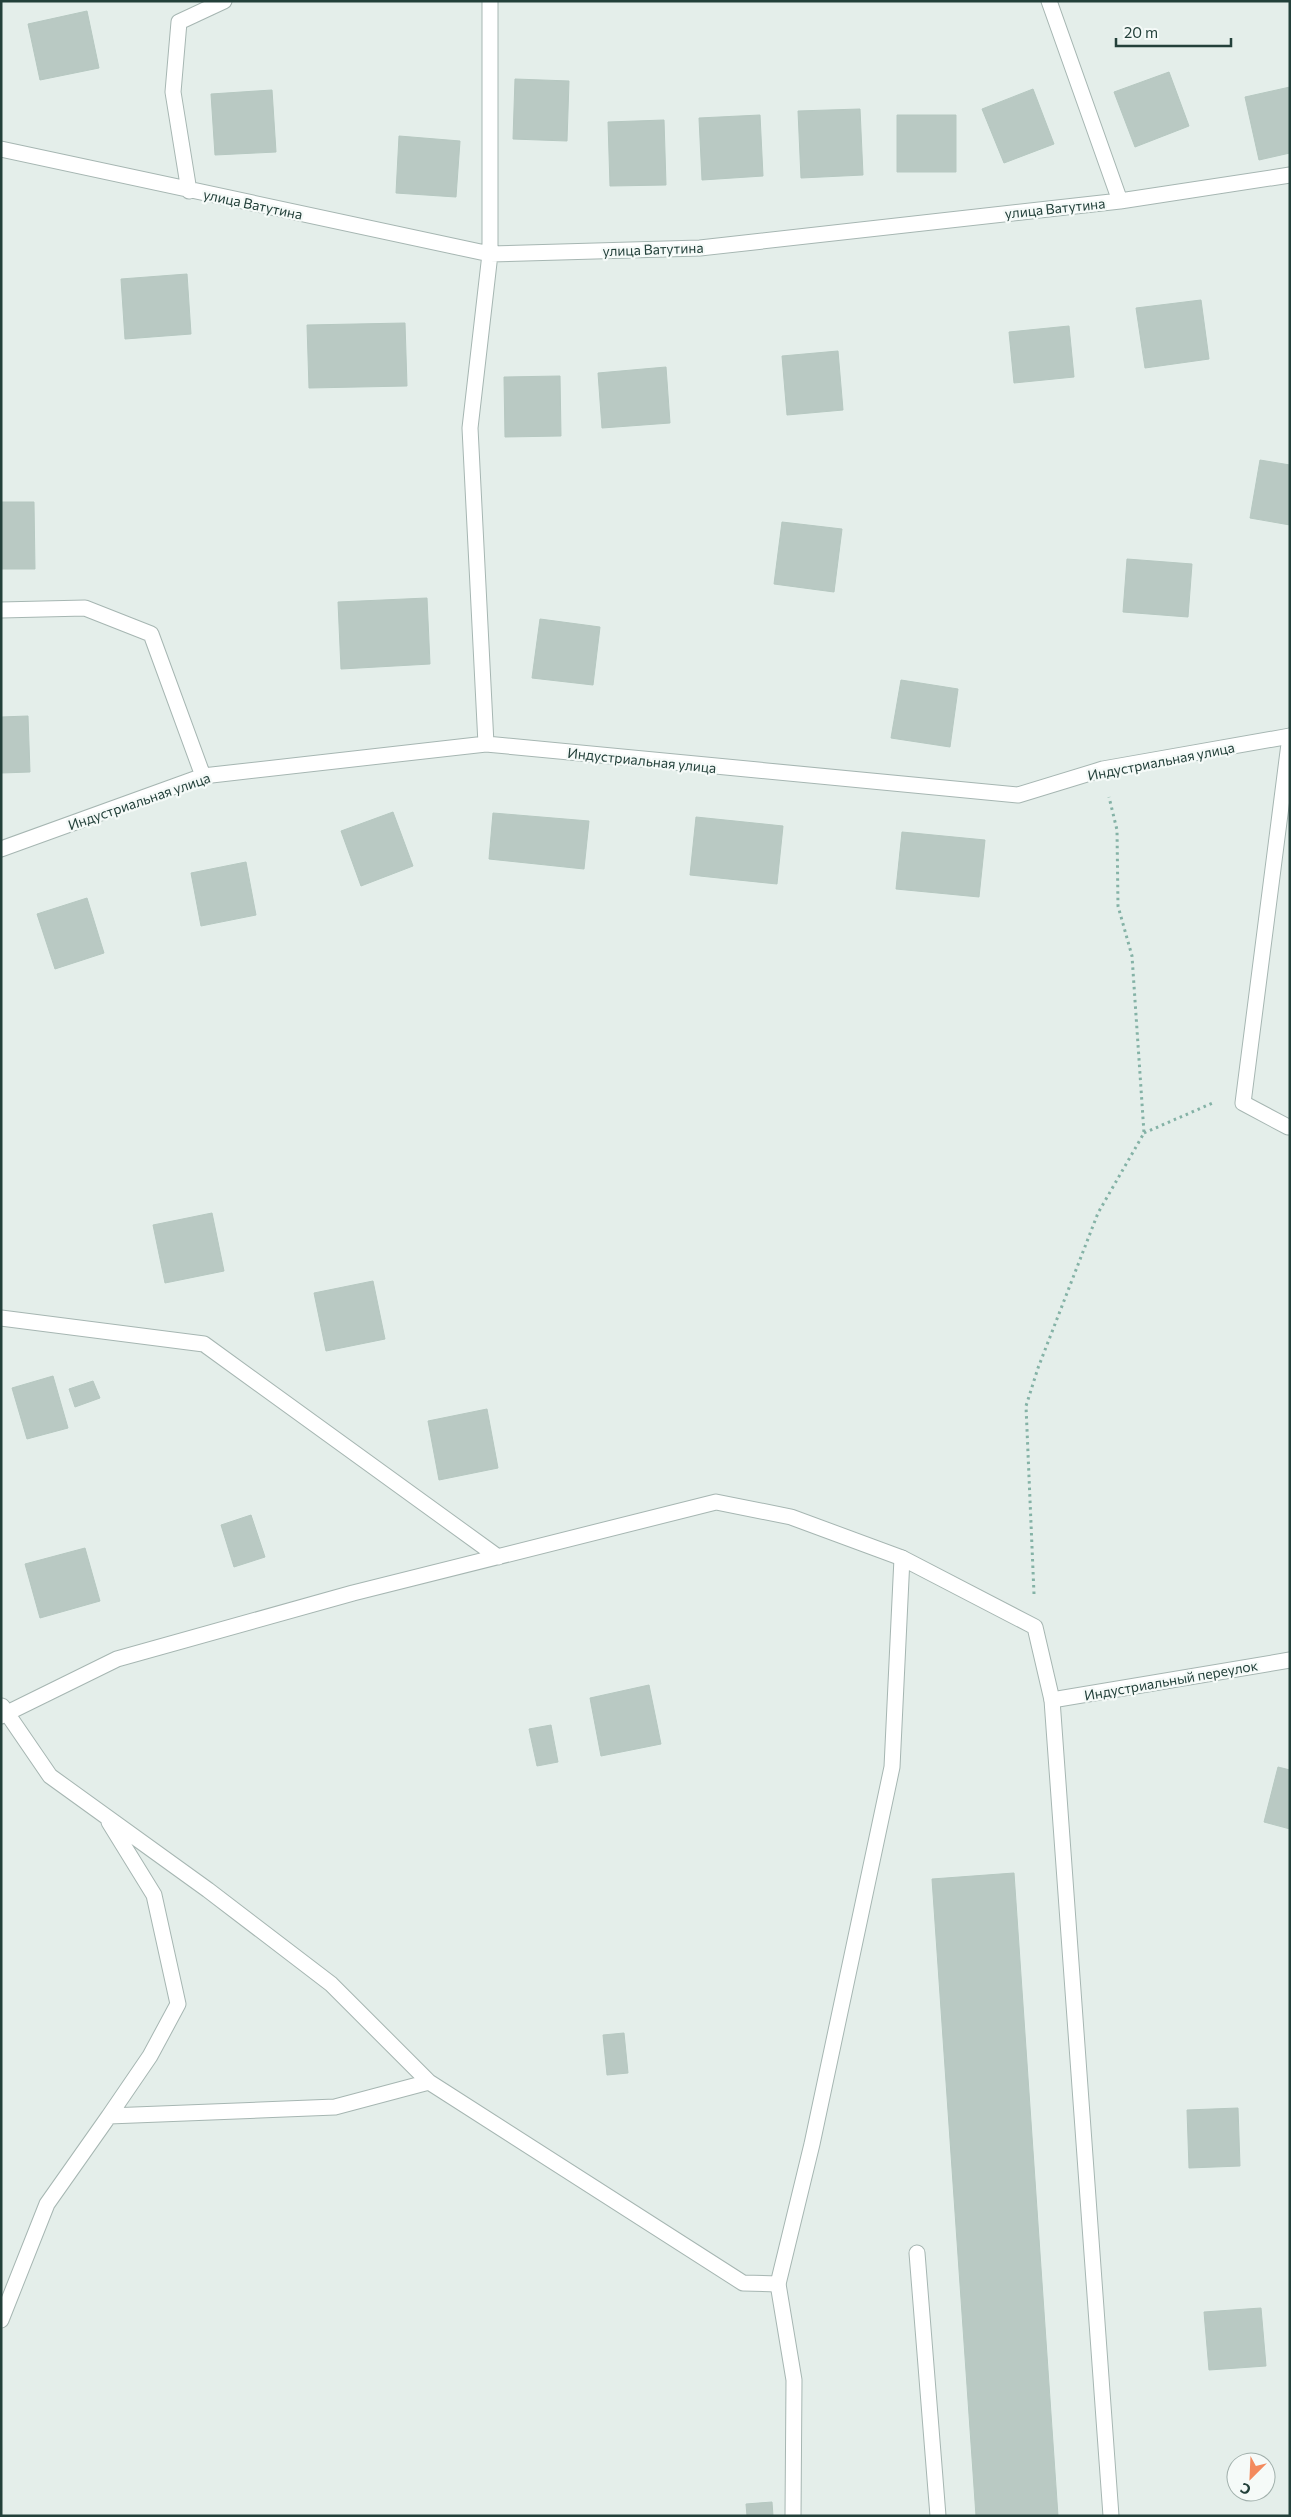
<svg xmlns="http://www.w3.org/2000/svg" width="1291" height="2517" viewBox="0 0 1291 2517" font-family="Commissioner,sans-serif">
  <rect width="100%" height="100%" fill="#e4eeea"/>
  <!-- building -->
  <path fill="#b9c9c3" stroke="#b6c8c1" d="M87 11 99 68 40 80 28 24Z
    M1169 72 1189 126 1135 147 1114 92Z
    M515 79 569 81 567 141 513 139Z
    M1290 87V153L1259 160 1245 97Z
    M1033 89 1054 144 1004 163 982 109Z
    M272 90 276 152 215 155 211 94Z
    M860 109 863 175 801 178 798 111Z
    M760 115 763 176 702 180 699 118Z
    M897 115H956V172H897Z
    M664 120 666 185 610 186 608 122Z
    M399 136 460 141 456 197 396 193Z
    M187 274 191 334 125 339 121 279Z
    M1201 300 1209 359 1145 368 1136 308Z
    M405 323 407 386 309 388 307 325Z
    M1069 326 1074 377 1014 383 1009 332Z
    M838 351 843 410 787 415 782 356Z
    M666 367 670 423 602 428 598 373Z
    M560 376 561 436 505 437 504 377Z
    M1260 460 1290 465V525L1250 518Z
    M1 502H34L35 569H1Z
    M782 522 842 529 834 592 774 584Z
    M1127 559 1192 564 1188 617 1123 612Z
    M427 598 430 664 341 669 338 602Z
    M540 619 600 627 593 685 532 678Z
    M901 680 958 689 950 747 891 738Z
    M28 716 30 772 1 773V717Z
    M393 812 413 866 361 886 341 831Z
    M493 813 589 821 584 869 489 859Z
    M696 817 783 826 777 884 690 875Z
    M902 832 985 840 979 897 896 889Z
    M246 862 256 915 201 926 191 873Z
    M87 898 104 953 55 969 37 914Z
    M212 1213 224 1271 165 1283 153 1225Z
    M373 1281 385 1339 326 1351 314 1293Z
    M53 1376 68 1428 27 1439 12 1388Z
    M93 1381 100 1398 75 1407 69 1389Z
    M487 1409 498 1468 439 1480 428 1421Z
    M251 1515 265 1557 234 1567 221 1525Z
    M85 1548 100 1601 40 1618 25 1564Z
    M649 1685 661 1744 601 1756 590 1698Z
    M551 1725 558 1762 537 1766 529 1729Z
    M1278 1767 1290 1770V1829L1264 1822Z
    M1014 1873 1058 2516H976L932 1879Z
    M624 2033 628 2073 607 2075 603 2035Z
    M1238 2108 1240 2166 1189 2168 1187 2110Z
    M1261 2308 1266 2366 1209 2370 1204 2312Z
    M772 2502 773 2516H747L746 2504Z"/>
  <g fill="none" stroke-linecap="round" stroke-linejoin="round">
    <!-- lane casing -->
    <g stroke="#a6b6b2" stroke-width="17">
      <path id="lane" d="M1288 1127 1243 1103 1290 736
        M1 1318 204 1344 498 1557
        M2 1706 50 1776 208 1890 331 1984 429 2082
        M1 1716 117 1659 353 1593 716 1502 791 1517 902 1558 1035 1627 1052 1700 1111 2516
        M109 1822 154 1895 178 2004 150 2056 109 2116
        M917 2253 938 2516
        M1 2320 47 2204 109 2116 335 2107 429 2082 743 2283 778 2284"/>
    </g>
    <!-- street casing -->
    <g stroke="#a6b6b2" stroke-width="17">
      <path id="street" d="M1049 1 1120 201
        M1 149 490 254 700 248 1120 201 1290 175
        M189 191 173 92 179 22 224 1
        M1 610 85 608 151 634 203 776
        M486 744 470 428 490 254V1
        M1 849 203 776 486 744 1018 795 1103 769 1290 736
        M1052 1700 1290 1660
        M793 2516 794 2380 778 2284 812 2144 892 1767 902 1558"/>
    </g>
    <!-- path -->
    <path stroke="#84b2a6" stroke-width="3" stroke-dasharray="2.5 4" stroke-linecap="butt" d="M1144 1133 1215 1102
      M1034 1594 1026 1406 1038 1368 1098 1213 1144 1133 1132 956 1118 906 1117 830 1109 797"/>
    <!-- lane -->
    <use href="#lane" stroke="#fff" stroke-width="15"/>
    <!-- street -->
    <use href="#street" stroke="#fff" stroke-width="15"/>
  </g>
  <g text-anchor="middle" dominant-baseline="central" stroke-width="4.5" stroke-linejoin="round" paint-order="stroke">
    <!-- street labels -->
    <g font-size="14" fill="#23403a" stroke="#f5faf8">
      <text transform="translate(253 204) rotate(12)">улица Ватутина</text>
      <text transform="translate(1055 208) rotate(-6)">улица Ватутина</text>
      <text transform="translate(653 249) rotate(-2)">улица Ватутина</text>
      <text transform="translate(642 760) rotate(6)">Индустриальная улица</text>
      <text transform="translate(1161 761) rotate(-11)">Индустриальная улица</text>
      <text transform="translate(139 801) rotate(-19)">Индустриальная улица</text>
      <text transform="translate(1171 1680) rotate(-10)">Индустриальный переулок</text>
    </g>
  </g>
  <!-- border -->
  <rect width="1291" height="2517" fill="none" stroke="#23403a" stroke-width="5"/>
  <!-- north arrow -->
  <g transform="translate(1251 2477) rotate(204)"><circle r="24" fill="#f5faf8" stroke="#a1b0ac"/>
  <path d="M0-4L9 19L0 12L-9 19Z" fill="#f38a5d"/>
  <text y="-8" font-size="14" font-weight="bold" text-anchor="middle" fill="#23403a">С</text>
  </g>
  <!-- scale -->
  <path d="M1116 38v8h115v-8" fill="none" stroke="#23403a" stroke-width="2.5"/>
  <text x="1124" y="38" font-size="15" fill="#23403a" stroke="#f5faf8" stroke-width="4" paint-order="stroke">20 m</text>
</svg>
